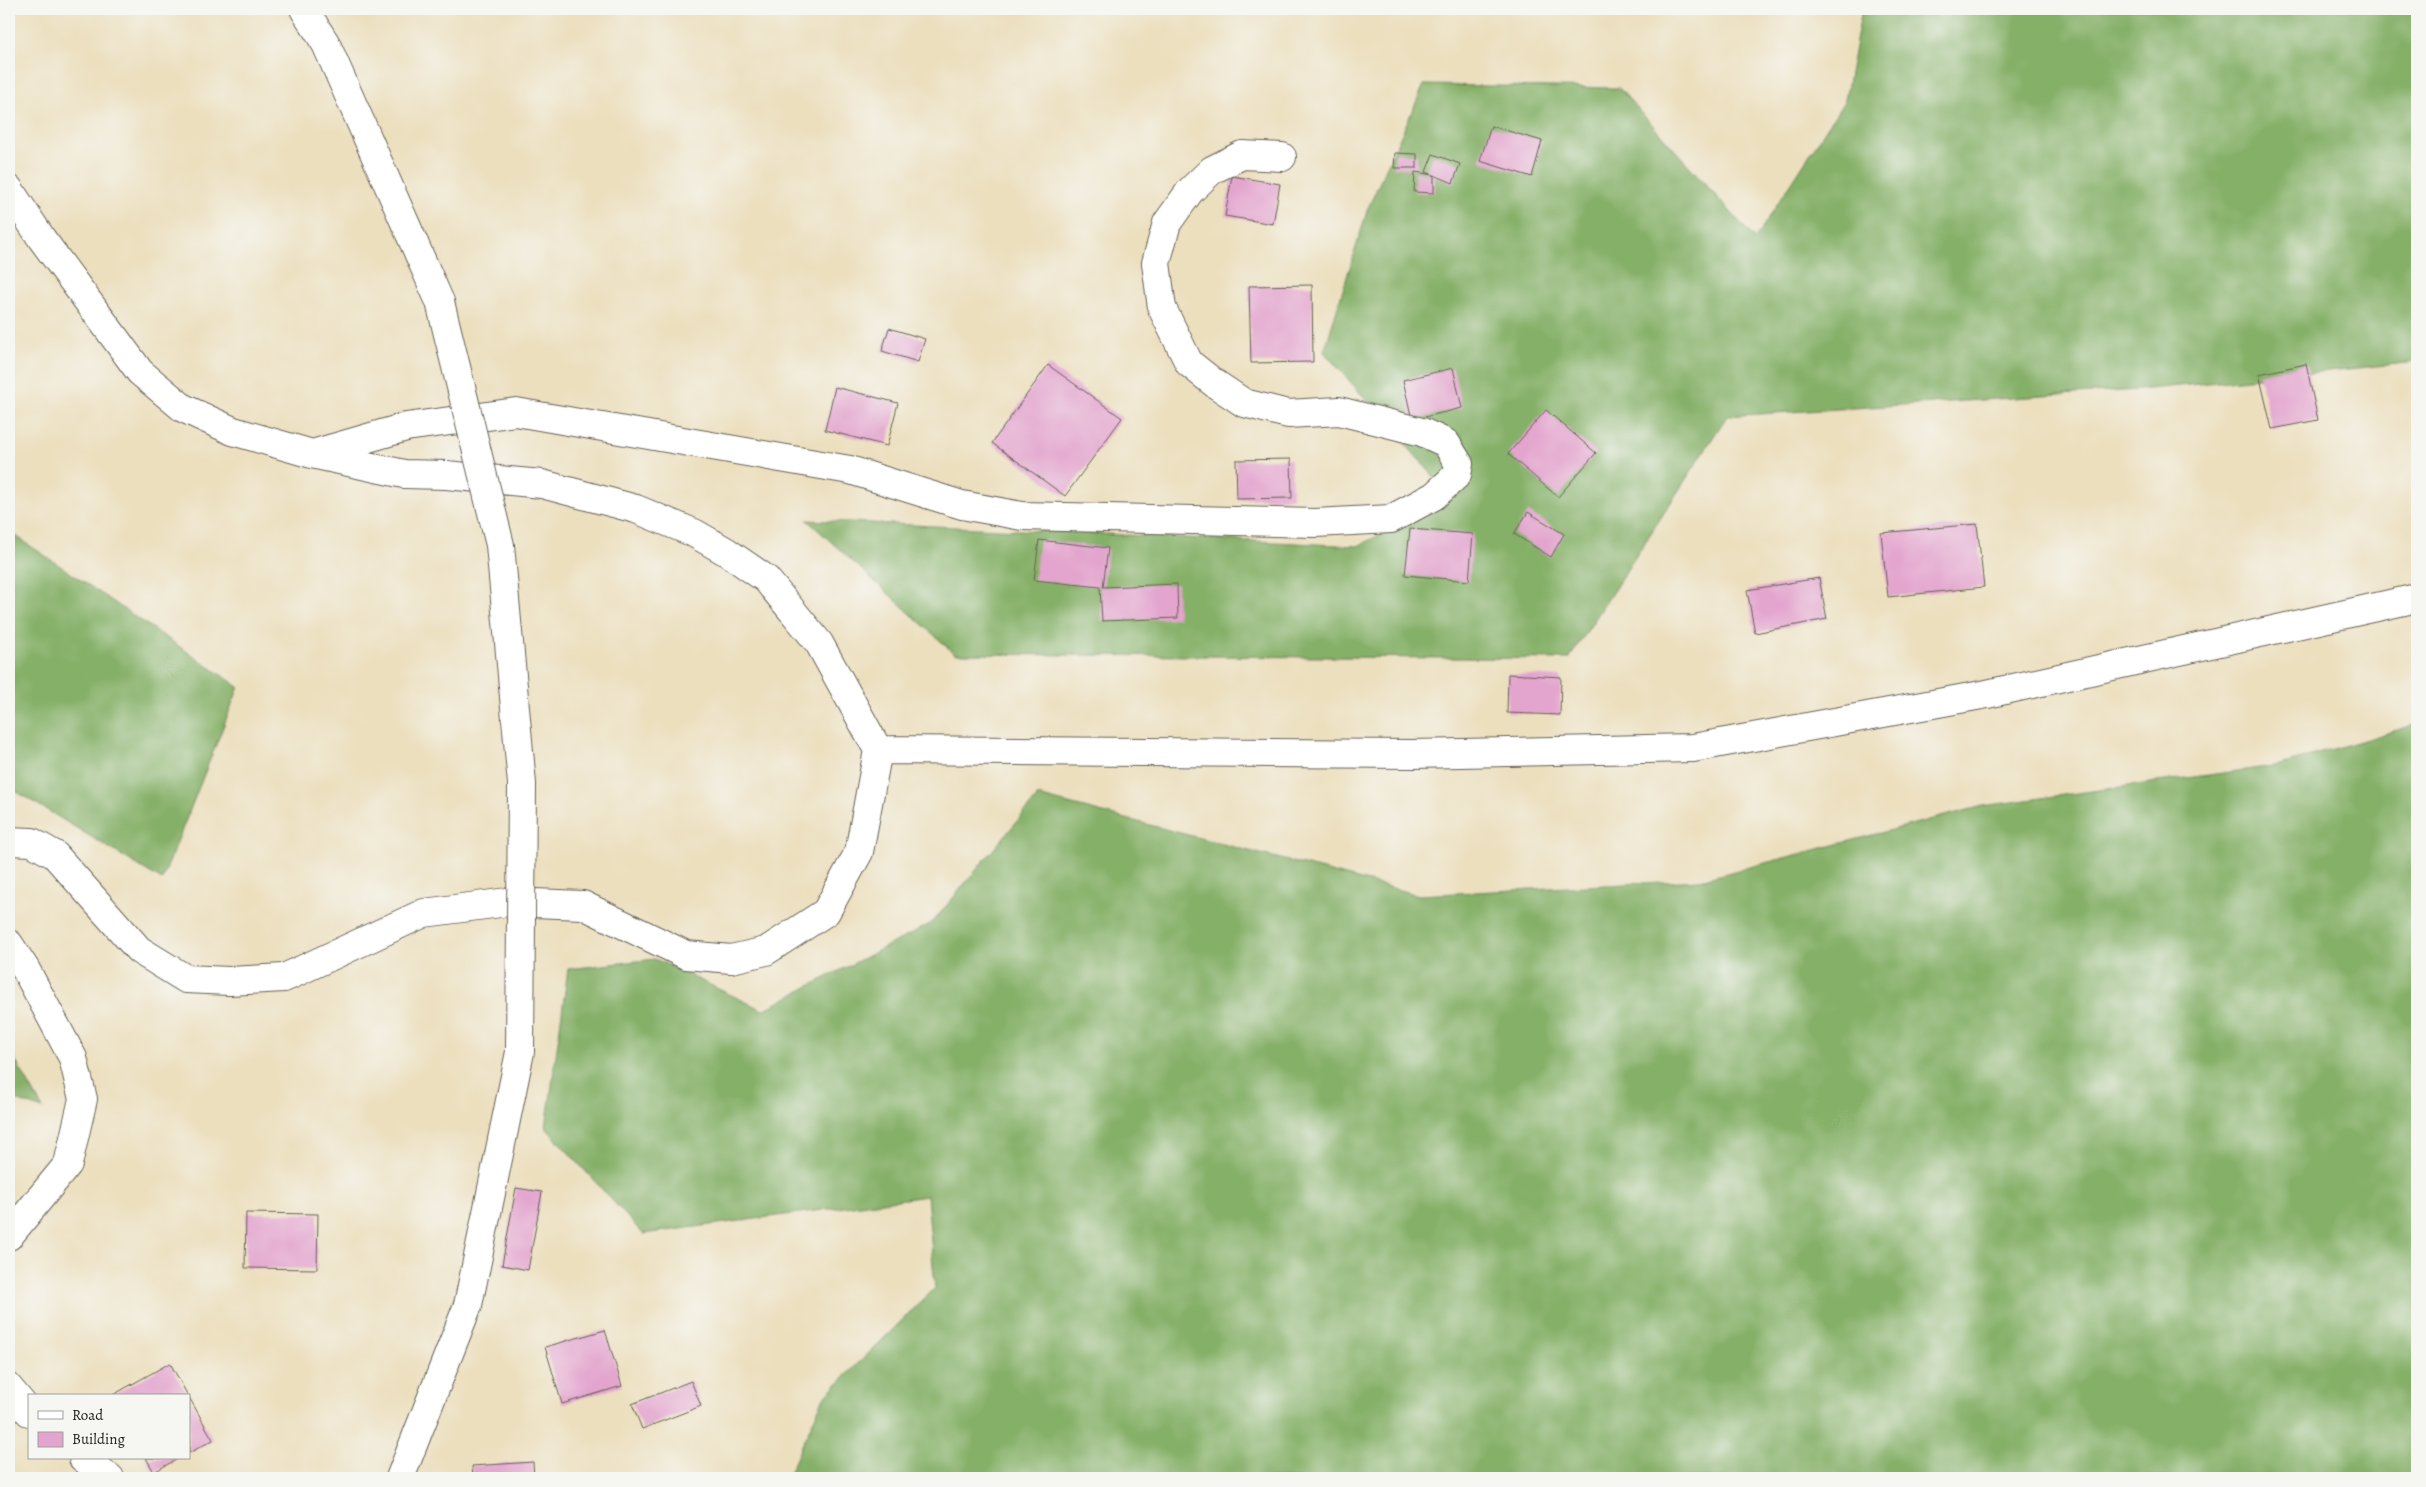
<svg xmlns="http://www.w3.org/2000/svg" width="2426" height="1487" viewBox="0 0 2426 1487" font-family="Alegreya,serif">
  <rect width="100%" height="100%" fill="#f6f6f2"/>
  <filter id="ink" filterUnits="userSpaceOnUse"><feTurbulence type="fractalNoise" baseFrequency=".02" numOctaves="2"/><feDisplacementMap in="SourceGraphic" scale="10" xChannelSelector="R" yChannelSelector="G"/><feConvolveMatrix kernelMatrix="1 2 1 2 8 2 1 2 1" color-interpolation-filters="sRGB"/></filter>
  <filter id="wash" filterUnits="userSpaceOnUse"><feTurbulence type="fractalNoise" baseFrequency=".0096" numOctaves="4" result="noise"/><feDisplacementMap in="SourceGraphic" scale="20" xChannelSelector="R" yChannelSelector="G"/><feGaussianBlur stdDeviation="1.12" result="paint"/><feColorMatrix in="noise" values="0 0 0 0 0 0 0 0 0 0 0 0 0 0 0 0 0 1.4 0 .05"/><feComposite in="paint" operator="in"/></filter>
  <g filter="url(#wash)">
    <rect width="100%" height="100%" fill="#ecdfbe"/>
    <!-- forest -->
    <path fill="#85b067" stroke="#506642" d="M1862 9H2417V362L2139 390 1727 416 1569 659 955 654 807 520 1358 546 1452 497 1324 352 1368 208 1424 85 1619 88 1755 239 1845 100Z
      M9 528 10 532 239 687 162 880 9 787Z
      M2417 724V1478H787L824 1397 935 1288 927 1196 643 1234 546 1128 568 969 655 959 763 1010 932 923 1038 796 1419 895 1700 880 1983 806 2281 765Z
      M9 1049 43 1109 9 1098Z"/>
    <g id="blocks">
      <!-- building -->
      <path fill="#e3a4ce" d="M1491 126 1542 141 1532 177 1480 161Z
        M1395 153 1417 154V168H1394Z
        M1433 154 1460 164 1453 183 1434 175V193L1414 192 1415 172 1434 175 1426 172Z
        M1232 176 1280 184 1273 224 1225 216Z
        M1312 285 1313 362 1251 363 1249 286Z
        M889 328 925 339 918 362 882 351Z
        M2306 364 2318 420 2272 429 2259 374Z
        M1048 365 1122 418 1065 496 992 443Z
        M1453 368 1462 408 1412 420 1403 380Z
        M835 387 898 403 887 446 825 430Z
        M1546 410 1596 453 1558 497 1508 454Z
        M1291 459 1292 498 1237 499 1236 460Z
        M1528 512 1564 534 1551 557 1514 534Z
        M1977 524 1984 587 1888 597 1881 533Z
        M1410 529 1473 534 1469 581 1405 575Z
        M1039 540 1108 548 1103 587 1177 584 1178 618 1102 621 1100 587 1034 580Z
        M1819 578 1827 619 1755 633 1747 590Z
        M1508 674 1561 677 1560 715 1507 713Z
        M516 1188 542 1192 528 1270 502 1265Z
        M246 1213 318 1214 317 1269 245 1268Z
        M605 1330 622 1386 562 1404 545 1347Z
        M170 1363 188 1396H111Z
        M691 1381 701 1406 642 1429 632 1404Z
        M189 1397 213 1440 189 1453Z
        M146 1458H179L154 1472Z
        M533 1462 534 1478H473L472 1466Z"/>
    </g>
  </g>
  <g filter="url(#ink)">
    <use href="#blocks" fill-opacity="0" stroke="#656055" stroke-width="1"/>
    <g fill="none" stroke-linecap="round" stroke-linejoin="round">
      <!-- minor casing -->
      <g stroke="#656055" stroke-width="30">
        <path id="minor" d="M9 189 42 239 140 372 183 408 233 431 312 454 404 474 446 475 542 484 636 509 694 533 727 552 766 579 819 643 878 750 859 852 826 912 766 951 731 959 686 955 583 905 508 902 424 913 284 978 229 981 186 979 139 950 55 855 32 842 9 841
          M316 453 406 427 516 412 850 470 962 505 1022 516 1315 523 1391 519 1434 496 1457 475 1459 464 1446 443 1422 432 1339 411 1288 414 1244 403 1214 383 1189 363 1162 308 1156 263 1167 223 1190 191 1212 170 1242 155 1282 157
          M878 750 1413 754 1693 748 1987 694 2417 598
          M9 944 26 970 73 1058 83 1099 68 1164 9 1236
          M9 1388 29 1412
          M83 1458 110 1478"/>
      </g>
      <!-- major casing -->
      <g stroke="#656055" stroke-width="30">
        <path id="major" d="M304 9 326 44 440 302
          M400 1478 468 1305"/>
      </g>
      <!-- minor -->
      <use href="#minor" stroke="#fff" stroke-width="28"/>
      <!-- major -->
      <use href="#major" stroke="#fff" stroke-width="28"/>
      <!-- major-bridge casing -->
      <g stroke="#656055" stroke-width="30" stroke-linecap="butt">
        <path id="major-bridge" d="M440 302 500 545 522 784 520 1052 468 1305"/>
      </g>
      <!-- major-bridge -->
      <use href="#major-bridge" stroke="#fff" stroke-width="28"/>
    </g>
  </g>
  <!-- margin -->
  <rect width="2426" height="1487" fill="none" stroke="#f6f6f2" stroke-width="30"/>
  <!-- legend -->
  <rect x="28" y="1394" width="162" height="65" fill="#f6f6f2" stroke="#9f9f9c"/>
  <rect x="38" y="1411" width="25" height="8" fill="#ffffff" stroke="#9f9f9c"/>
  <text x="72" y="1420" font-size="15" fill="#1c1c1c">Road</text>
  <rect x="38" y="1432" width="25" height="15" fill="#e3a4ce" stroke="#9f9f9c"/>
  <text x="72" y="1444" font-size="15" fill="#1c1c1c">Building</text>
</svg>
